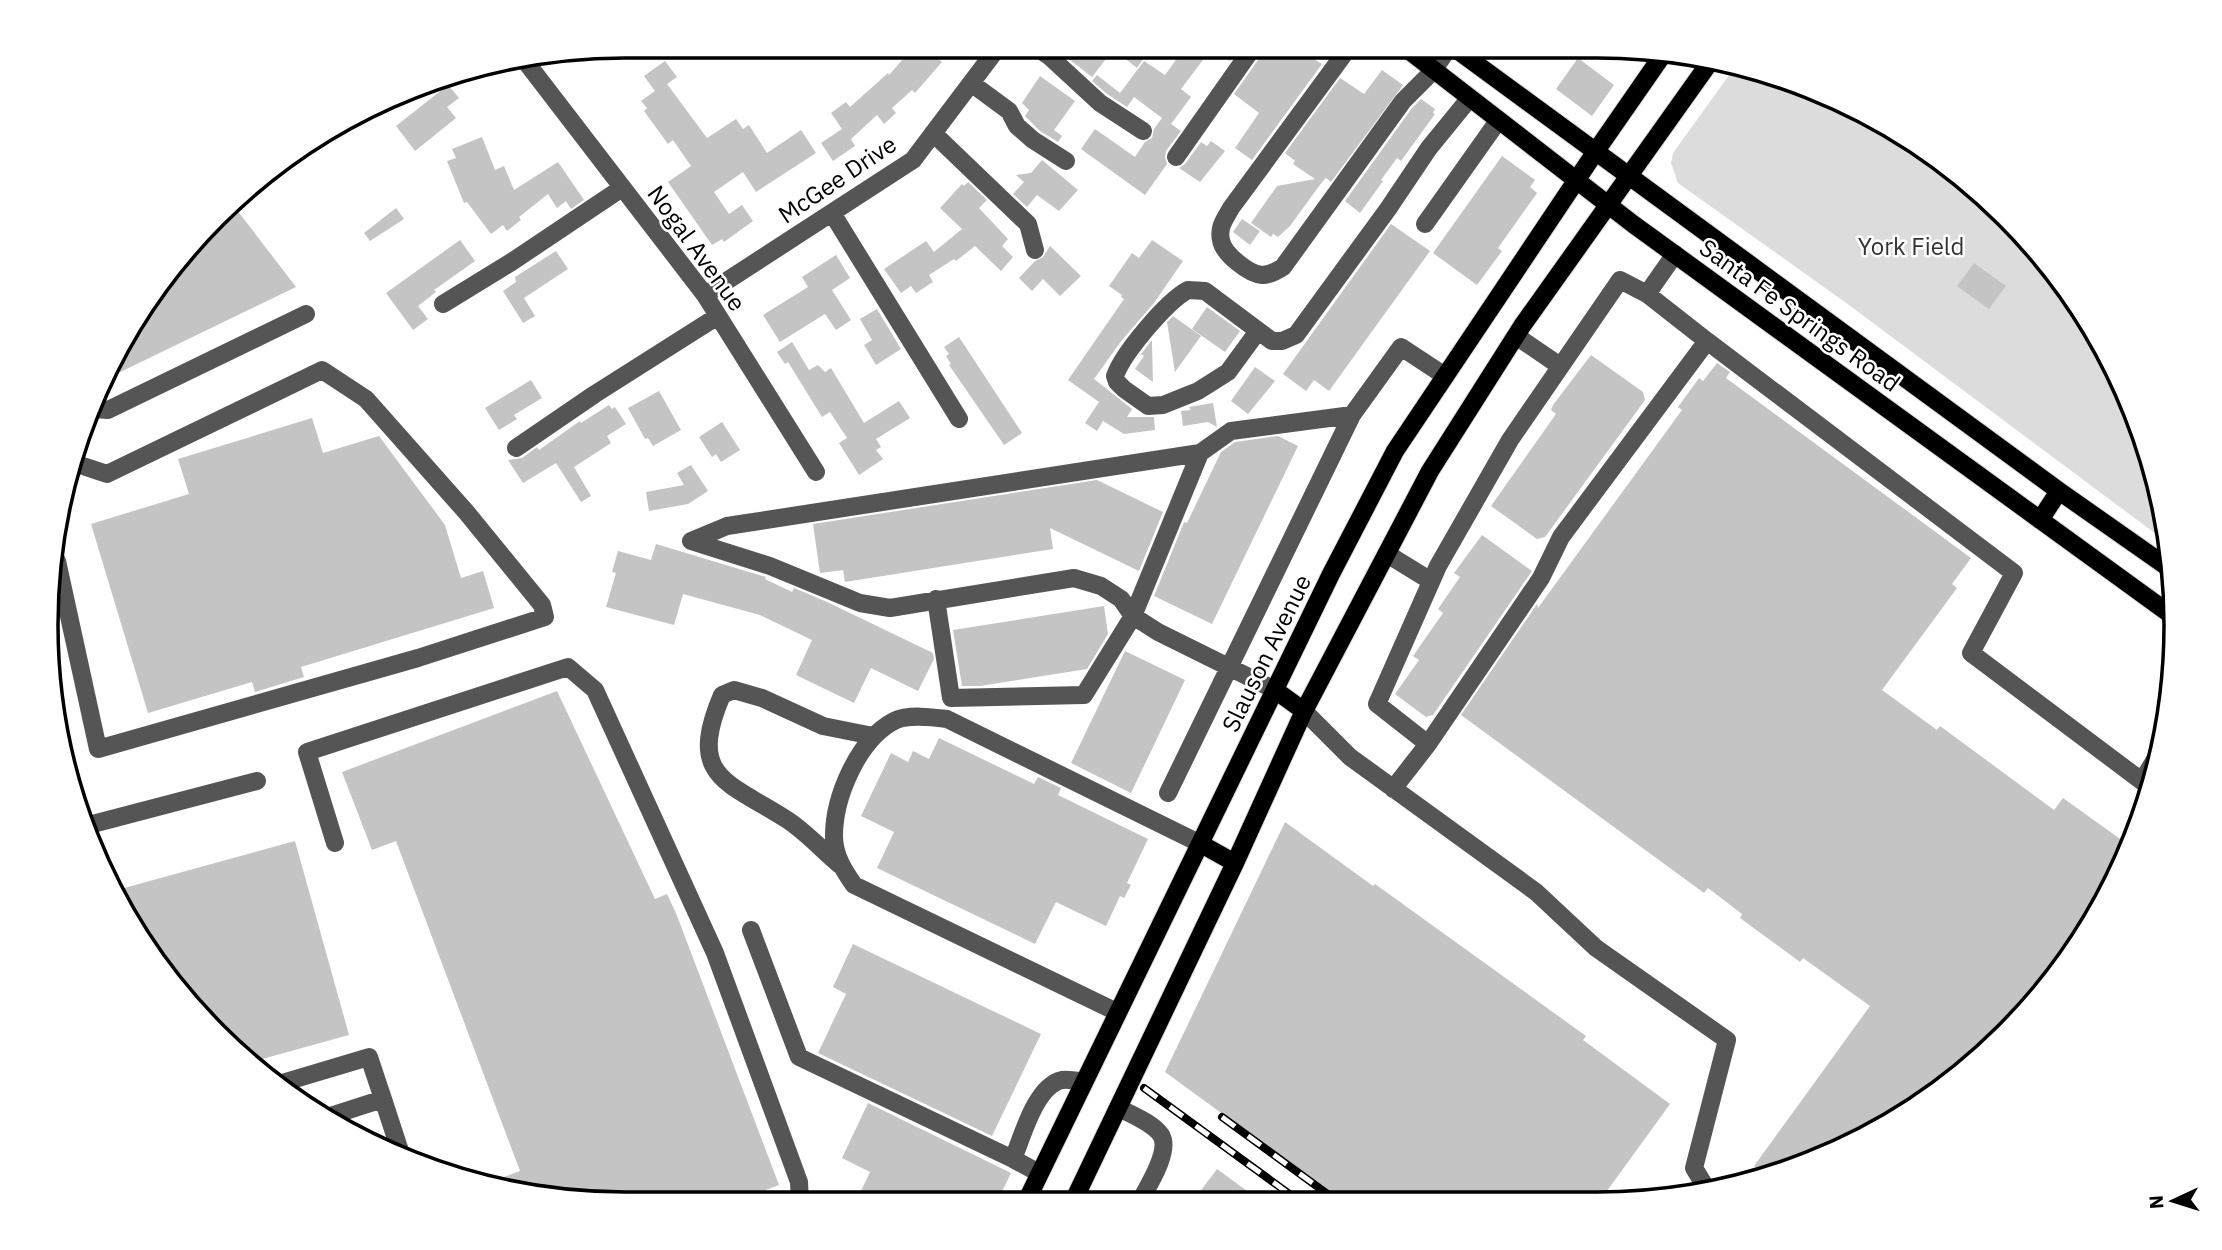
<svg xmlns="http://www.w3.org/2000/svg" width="2222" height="1250" viewBox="0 0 2222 1250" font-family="'IBM Plex Sans',sans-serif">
  <rect width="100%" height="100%" fill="#fff"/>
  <!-- green -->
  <path fill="#dcdcdc" d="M1735 67 1783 76 1887 123 1979 190 2057 273 2117 369 2157 475 2168 543 1849 305 1678 183 1671 163 1673 153Z"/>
  <!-- building -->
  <path fill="#c4c4c4" d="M920 46 942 62 915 93 912 90 892 108 896 113 884 124 877 115 851 139 855 146 833 161 821 143 842 129 831 113 846 102 850 107 888 73 889 75 912 49 915 52Z
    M1080 46H1116L1092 77 1069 59Z
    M1131 46H1152L1137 68 1123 57Z
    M1186 46H1240L1230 61 1212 48 1181 89 1191 97 1171 124 1181 131 1166 151 1165 157 1167 164 1145 195 1081 149 1095 129 1135 157 1145 142 1152 138 1154 129 1162 118 1134 97 1127 107 1107 94 1092 81 1097 75 1120 93 1144 61 1165 75Z
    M1265 46H1293L1322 64 1252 160 1235 148 1259 113 1234 94 1263 53Z
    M1578 58 1614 85 1592 116 1556 89Z
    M665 61 677 77 667 84 707 138 736 119 743 129 749 125 767 153 801 130 816 153 756 192 743 172 714 192 729 214 742 205 753 221 724 242 722 239 712 245 668 182 691 166 673 140 668 144 644 111 647 108 641 101 655 91 644 76Z
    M1382 70 1403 85 1331 182 1326 178 1322 182 1290 226 1278 237 1273 234 1271 237 1251 223 1277 186 1315 179 1293 164 1295 161 1285 153 1340 78 1364 94Z
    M1040 76 1075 101 1054 130 1062 136 1058 142 1040 131 1025 116 1029 110 1022 103Z
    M448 85 459 98 447 107 456 118 415 151 396 126Z
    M1421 99 1435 109 1433 113 1435 114 1401 161 1397 158 1381 180 1383 181 1360 213 1345 201 1412 108Z
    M482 137 495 170 504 166 514 190 558 162 584 200 571 209 566 201 557 208 548 194 519 217 521 220 507 231 503 225 491 234 467 202 464 203 447 161 456 158 452 149Z
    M1211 141 1225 151 1200 182 1179 168 1185 164 1201 142 1207 146Z
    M1502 156 1535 180 1530 187 1537 193 1498 248 1502 251 1477 285 1433 253Z
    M1042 160 1078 190 1059 211 1037 195 1027 207 1013 194 1024 182 1016 175 1031 173Z
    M968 182 987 200 979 208 1008 239 1002 246 1013 257 1001 271 975 246 956 261 954 259 929 275 933 282 916 293 911 286 901 293 884 269 926 241 934 252 962 229 940 208 962 184 964 186Z
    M234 206 296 287 110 377 143 303Z
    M396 208 404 219 370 241 364 233Z
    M1242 219 1260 231 1250 245 1233 232Z
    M1391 224 1430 251 1329 391 1314 380 1306 391 1283 374Z
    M460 240 475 261 434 290 436 292 418 306 428 319 413 330 386 293Z
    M1152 240 1183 261 1154 303 1122 340 1094 379 1132 409 1127 417H1154L1155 430 1124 434 1103 421 1097 431 1085 423 1099 402 1068 380 1124 299 1121 297 1122 295 1109 286 1132 253 1139 258Z
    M1050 246 1081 276 1060 296 1043 279 1032 291 1019 278 1035 261 1043 257Z
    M556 251 568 269 524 298 535 316 523 323 503 291 516 282 515 277Z
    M836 255 850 278 832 290 851 320 836 330 825 314 780 342 763 315 808 287 802 277Z
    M1974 263 2006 286 1989 309 1957 286Z
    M1207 307 1240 331 1225 352 1192 329Z
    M877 309 901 349 876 365 864 345 872 340 860 319Z
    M1173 316 1201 336 1175 372 1167 322Z
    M959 337 1022 433 1004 445 949 365 951 364 946 356 949 354 944 347Z
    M1152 340V345L1153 382 1135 369 1144 356 1141 354Z
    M792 342 809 370 818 365 825 372 831 368 864 423 899 401 910 418 876 439 881 447 876 450 883 459 859 475 839 443 847 438 830 412 822 417 788 362 785 364 777 352Z
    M1591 355 1643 392 1645 400 1545 537 1537 539 1491 506 1556 414 1551 410 1553 405Z
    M1717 363 1730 372 1726 378 1971 558 1952 584 1957 588 1882 690 1937 730 1940 726 2054 810 2063 798 2130 846 2099 915 2007 1034 1919 1107 1784 1174 1769 1177 1754 1166 1870 1006 1803 958 1800 962 1740 918 1742 914 1708 888 1704 893 1461 715 1537 604 1538 608 1682 410 1678 407 1699 378 1703 381Z
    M1255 367 1275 381 1248 414 1231 401Z
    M531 380 542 398 514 415 517 419 499 430 485 408Z
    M659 391 681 430 653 446 648 438 645 439 628 408Z
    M1213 403 1217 427 1208 422 1183 426 1181 411 1191 410 1189 407Z
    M609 405 612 409 615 407 626 424 607 436 611 443 574 467 591 496 581 502 556 463 523 483 508 460 522 458 537 447 539 450 580 421 581 423Z
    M312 418 323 453 379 436 445 525 461 578 483 571 494 608 301 667 304 677 255 692 252 682 148 713 91 524 189 494 178 459Z
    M722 422 740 450 721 462 716 454 712 457 699 437Z
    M1278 436 1298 446 1212 624 1154 596 1184 522 1187 523 1221 452 1235 442Z
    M691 465 708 491 688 504 649 511 646 492 684 485 677 473Z
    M1097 480 1163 512 1139 571 1050 528 1053 549 845 582 843 570 820 573 813 524Z
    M1482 535 1532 571 1433 715 1426 717 1395 694 1419 660 1413 656 1443 613 1438 609 1460 577 1454 573Z
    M656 544 766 577 765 579 792 592 794 588 825 601 933 653 934 659 918 691 871 668 854 703 796 675 812 640 760 615 683 594 674 625 606 607 616 573 612 572 618 551 651 560Z
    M1104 606 1108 634 1087 669 980 686H962L953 630Z
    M1125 651 1185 680 1131 793 1071 763Z
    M557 691 655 899 667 894 676 913 779 1185 732 1203H587L481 1186 520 1171 396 841 372 850 342 772Z
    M939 738 1034 784 1038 777 1061 788 1058 795 1148 839 1127 883 1131 885 1124 898 1120 896 1106 926 1056 902 1035 944 877 868 894 832 861 816 891 753 908 762 913 751 929 759Z
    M1285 822 1373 886 1375 884 1586 1036 1583 1040 1670 1104 1607 1191 1619 1200 1342 1201 1165 1072Z
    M295 841 349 1035 255 1061 189 1007 117 890Z
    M853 944 1041 1034 992 1136 818 1053 846 994 833 987Z
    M868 1103 1011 1173 997 1202H879L860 1193 870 1172 842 1158Z
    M1217 1169 1261 1201H1193Z"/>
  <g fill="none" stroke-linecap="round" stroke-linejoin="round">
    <!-- major casing -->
    <g stroke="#dbdbdb" stroke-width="20">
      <path id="major" d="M1403 46 1633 224 2174 617
        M1453 47 2059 491 2173 571
        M2040 520 2059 491
        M1275 690 1304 711
        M1201 844 1235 863
        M1026 1202 1331 574 1395 451 1596 151 1664 53
        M1073 1202 1235 863 1304 711 1430 471 1522 326 1710 62"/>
    </g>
    <!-- minor -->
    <path stroke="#555" stroke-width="18" d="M1034 46 1049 56 1100 103 1143 131
      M1350 46 1231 208C1225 219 1218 227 1221 240 1223 254 1249 274 1262 275 1270 275 1277 271 1283 267L1403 101 1433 71 1450 46
      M526 62 705 295 816 472
      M971 83 1009 111 1017 126 1033 140 1066 161
      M933 133 1028 224 1035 250
      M1176 157 1254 46
      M832 213 959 419
      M1425 224 1498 121
      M705 295 913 160 999 46
      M443 304 513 261 622 188
      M1258 331 1228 372 1198 391 1163 405 1148 406 1124 389 1117 382 1115 376C1123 353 1167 301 1188 290L1205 291 1272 341H1282L1296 335 1388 209 1429 148 1469 99
      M1516 336 1560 366
      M1707 341 2014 573 1971 653 2151 788
      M95 409 108 410 306 314
      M516 448 595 394 718 316
      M691 541 770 566 860 603 890 608 1074 578 1101 586 1121 599 1133 616 1158 632 1275 690
      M691 541 727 526 1200 453
      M1387 554 1431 581
      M57 561 98 749 418 658 545 617 542 605 467 513 366 399 322 370 107 474 71 462
      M936 599 951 698 1084 695 1133 616 1200 453 1231 431 1352 415
      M1304 711 1350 757 1536 892 1596 948 1727 1040 1694 1168 1708 1191
      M1428 744 1541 578 1561 537 1707 341 1647 294
      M2142 781 2159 753
      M1393 789 1428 744 1377 704 1438 566 1510 440 1620 280 1647 294 1675 254
      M1168 793 1352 415 1401 347 1445 376
      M85 826 257 781
      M335 843 307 752 568 667 595 690 715 953 799 1182 800 1203
      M840 865C822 850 805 831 786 819 726 781 687 777 722 695L734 690 762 698 823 726 873 736
      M751 930 799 1057 1013 1159
      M1117 1012 854 885C844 871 834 855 834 836 834 797 858 740 894 721 908 714 932 717 947 719L1201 844
      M282 1083 369 1057 383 1099
      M1119 1108C1132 1115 1153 1123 1161 1135 1171 1151 1148 1186 1140 1201
      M324 1118 383 1099 401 1154
      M1039 1173 1013 1159C1022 1138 1035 1086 1062 1080 1068 1079 1078 1081 1084 1082"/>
    <!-- major -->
    <use href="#major" stroke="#000" stroke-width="18"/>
    <!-- rail casing -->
    <g stroke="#000" stroke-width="8">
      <path id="rail" d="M1144 1088 1299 1201
        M1222 1117 1337 1201"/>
    </g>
    <!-- rail -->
    <use href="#rail" stroke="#fff" stroke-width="5" stroke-dasharray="16" stroke-linecap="butt"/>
  </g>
  <g text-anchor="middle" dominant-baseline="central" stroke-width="5" stroke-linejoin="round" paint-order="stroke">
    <!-- street labels -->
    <g font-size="24" fill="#000" stroke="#fff">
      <text transform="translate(837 179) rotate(-34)">McGee Drive</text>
      <text transform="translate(697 248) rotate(54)">Nogal Avenue</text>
      <text transform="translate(1800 315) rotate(36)">Santa Fe Springs Road</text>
      <text transform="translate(1266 653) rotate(-64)">Slauson Avenue</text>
    </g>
    <!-- park labels -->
    <g font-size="24" fill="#333" stroke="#fff">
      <text x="1911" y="246">York Field</text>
    </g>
  </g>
  <!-- crop -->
  <path d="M0 0H2222V1250H0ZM625 58H1597A567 567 0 0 1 2164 625V625A567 567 0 0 1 1597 1192H625A567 567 0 0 1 58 625V625A567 567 0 0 1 625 58Z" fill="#fff" fill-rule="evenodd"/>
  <path fill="none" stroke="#000" stroke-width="3.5" d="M625 58H1597A567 567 0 0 1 2164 625V625A567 567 0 0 1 1597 1192H625A567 567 0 0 1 58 625V625A567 567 0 0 1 625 58Z"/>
  <!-- north arrow -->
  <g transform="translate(2173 1201) rotate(266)" stroke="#ffffff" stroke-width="5" paint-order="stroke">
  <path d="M0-5L12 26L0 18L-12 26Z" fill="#000000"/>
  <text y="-10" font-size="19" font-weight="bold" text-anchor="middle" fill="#000000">N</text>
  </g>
</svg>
